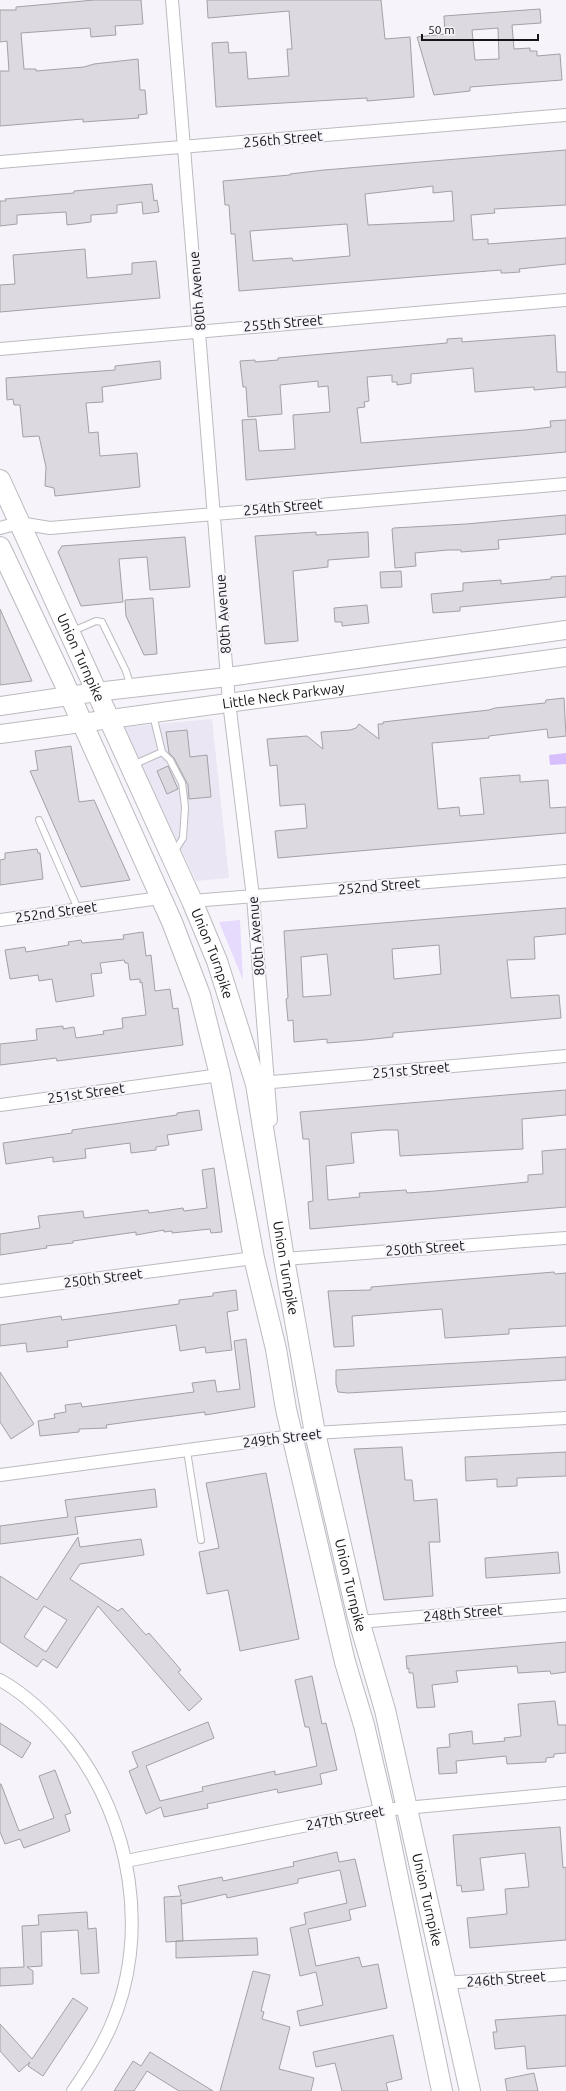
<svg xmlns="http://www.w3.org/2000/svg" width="566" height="2091" viewBox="0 0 566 2091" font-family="Ubuntu,sans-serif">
  <rect width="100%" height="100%" fill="#f6f4fa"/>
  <!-- built -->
  <path fill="#ebe6f3" d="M212 719 229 878 196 881 123 727Z"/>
  <!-- green -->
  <path fill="#e7dbfd" d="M240 920 243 980 219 922Z"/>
  <!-- water -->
  <path fill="#d7bffe" d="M566 753V764L550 765 549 755Z"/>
  <!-- building -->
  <path fill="#dcdae0" stroke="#a3a1a6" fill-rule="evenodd" d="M94 0H141L143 24 115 26 116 35 91 37 90 28 21 33 24 69H36V71L84 67 94 64 138 59 140 90H145L147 114 138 115 139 118 83 122V119L0 126V71H9L7 41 0 42V10H16V7Z
    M207 0H381L385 39 410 37 414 97 367 101V98L216 107 212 43 228 42 229 53 246 52 248 79 289 76 287 49H292L289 11 208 18Z
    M540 9 541 23 512 25 514 49 530 48V51H537V56L560 54 562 80 470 87V91L434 95 417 37 445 34 444 16ZM498 28 499 59 475 60 472 30Z
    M566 150V205L494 209 495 213 471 215 473 240 488 239V244L566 238V264L519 269 520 272 506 273H501V270L239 291 235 234H231L229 205H225L223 181 290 175V174L324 170ZM433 186V193L452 191 454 221 368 225 365 194ZM347 224 350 256 293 261 292 258 253 261 250 231Z
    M152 184 154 201 157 200 159 212 143 214 142 202 117 205V213L91 215V222L67 225 66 212 17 215V224L0 226V201H6L5 199 74 193V191Z
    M85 249 87 278 132 274V263L156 261 160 298 0 312V285L15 284 13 255Z
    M555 335 557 372H566V387L534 390V387L475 392 473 368 411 374V383L397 385V382H392V375L367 377 369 401 364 402 365 407 357 408 361 443 525 430 551 427 550 421 566 420V452L246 480 242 420 256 419 259 451 295 449 293 415 330 412 328 386 318 387V381L280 385 282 414 248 417 246 387H243L240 361 255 360V362L278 360V358L447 343V339L462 338V342Z
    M160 361 161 379 102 387 103 402 86 403 89 433 98 432 100 456 137 453 140 487 55 496 54 488 45 486 46 467 39 436 23 437 20 405H14L13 399 7 400 6 378 115 370V366Z
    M566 515V534L498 540 499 549 461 552V550H448L415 553 416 566 395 568 392 529 394 528 466 524Z
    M316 532V535L368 532 369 557 328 560V567L293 571 298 641 265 644 255 536Z
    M185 537 190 587 150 590 147 557 119 559 123 602 81 606 58 552 62 546Z
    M401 571 402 587 381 588 380 572Z
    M566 576V597L460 607V611L433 613 431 594 463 591V583L501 580V584L551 579V577Z
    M153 598 157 654 144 655 126 616 125 600Z
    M367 605 369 623 342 626V622H335L334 608Z
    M0 609 32 681 0 685Z
    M564 698 566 736 548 738 547 729 489 736V738L432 743 438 809 459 807 460 816 484 814 480 778 520 775V782L548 780 550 808 566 807V833L278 858 275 831 307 828 305 804 280 806 277 765 270 766 267 739 307 736 323 749 321 732 350 730 356 728 359 724 379 739 378 724H383V722L489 710 495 708 545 703 546 700Z
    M187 730 190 757 207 755 211 797 189 799 188 785 174 758 169 753 166 732Z
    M71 746 79 802 94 800 130 880 81 887 30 771 38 770 35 751Z
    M168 766 178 789 167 794 157 771Z
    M37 849 38 853H40L43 879 0 885V860L5 859V853Z
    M566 908V934L534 937 535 959 507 960 511 998 559 995 561 1018 393 1033V1037L365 1040 327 1043V1039L294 1042 293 1020 288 1021 286 999 288 998 284 931ZM439 945 441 974 394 979 392 949ZM327 954 331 995 303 997 301 957Z
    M143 932 146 956 151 955 155 991 170 989 173 1009 178 1008 183 1045 57 1061 56 1058 0 1065V1044L37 1040 36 1029 63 1026V1029L74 1027 76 1038 104 1034 103 1031 123 1028 122 1018 146 1015 142 982 140 983V979L130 980 128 963H125L124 960 100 963 102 973 91 974 94 996 56 1002 52 979 39 981 38 975 10 979 5 950 25 947 26 952 69 945 68 942 81 940 82 943 124 939 123 935Z
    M566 1090V1115L522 1119 523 1149 400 1156 398 1130H384L351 1133 354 1163 326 1166 328 1200 360 1197 359 1193 406 1190 407 1193 435 1191 528 1182V1175L543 1174 542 1151 566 1149V1207L310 1229 308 1202 313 1201 309 1139H303L300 1112Z
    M199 1110 202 1130 167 1135 169 1145 156 1147V1150L131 1153 130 1143 85 1149 86 1158 53 1162V1157L6 1164 3 1143 72 1133V1130L177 1115V1113Z
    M214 1168 222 1232 211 1233 210 1229 172 1233V1231L164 1232V1230L136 1235V1232L73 1241V1243L46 1246 47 1248 0 1255V1234L40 1228 38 1216 83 1211 84 1218 148 1210 149 1213 183 1208 184 1211 207 1208 202 1170Z
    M554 1272 555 1274 566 1273V1326L509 1329V1334L445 1338 442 1309 352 1316 354 1346 334 1347 328 1291 371 1290V1287Z
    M236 1290 238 1310 227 1312 232 1350 206 1353 205 1347 180 1351 176 1325 67 1341 68 1347 27 1352 26 1343 0 1346V1325L61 1316 62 1320 179 1304V1300L213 1296V1293Z
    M246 1339 255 1407 205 1415V1412L135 1421 106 1425 107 1428 79 1429V1432L40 1436 38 1421 55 1418 54 1414 66 1412 65 1405 81 1403 82 1407 194 1392 192 1383 215 1380 217 1392 240 1389 234 1341Z
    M566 1357V1380L348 1393 338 1392 336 1384V1370Z
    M0 1372 34 1424 11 1439 0 1422Z
    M402 1447 405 1480H412L414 1501 437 1499 440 1542H429L433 1596 384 1600 354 1449Z
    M566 1452V1476L517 1478V1486L497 1487V1479L466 1481 465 1457Z
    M266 1473 299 1639 240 1651 228 1590 207 1594 199 1552 219 1548 206 1483Z
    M155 1489 157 1507 75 1517 78 1534 0 1544V1526L68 1517 65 1500Z
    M78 1537 80 1547 141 1539 144 1555 80 1564 70 1579 118 1611 122 1608 146 1635 149 1633 181 1670 178 1672 202 1699 189 1711 98 1606 57 1668 43 1659 37 1667 0 1642V1576L37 1600ZM44 1606 67 1620 46 1652 24 1637Z
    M558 1552 560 1573 486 1578 485 1558Z
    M566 1642V1672L551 1674 550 1671 518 1673 517 1666 456 1671 458 1682 432 1685 435 1707 417 1708 413 1673H409V1668L407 1669 406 1656Z
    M312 1676 322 1724 326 1723 337 1770 320 1774 322 1784 278 1793 277 1789 207 1804 208 1808 164 1817 161 1807 146 1814 129 1771 138 1767 132 1752 208 1722 214 1738 146 1766 160 1801 203 1791 202 1787 220 1783 275 1771V1775L317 1766 309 1727H305L295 1680Z
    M555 1701 558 1725H566V1753L554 1754V1757L546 1758V1762L507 1764 506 1756 456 1761 457 1773 439 1774 437 1748 450 1747 449 1734 472 1731 473 1744 505 1741 504 1738 521 1736 518 1704Z
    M0 1723 31 1743 22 1758 0 1744Z
    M55 1770 71 1813 65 1815 70 1831 24 1848 20 1839 5 1844 0 1832V1784H1L19 1831 54 1818 39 1776Z
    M560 1827 563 1868 566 1867V1940L470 1948 467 1918 507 1914 505 1889 529 1887 525 1853 480 1858 484 1890 462 1892 461 1885 457 1886 453 1835Z
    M337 1852 339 1862 355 1859 366 1906 349 1910 351 1920 308 1929 316 1966 359 1957 362 1967 378 1964 387 2008 300 2026 297 2011 323 2005 316 1972 300 1976 290 1928 306 1924 304 1913 347 1903 340 1870 298 1879V1883L227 1898 226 1894 182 1904 181 1899 183 1941 166 1942 164 1897 181 1896 178 1886 222 1877 223 1881 294 1866 293 1862Z
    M87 1912 88 1929 96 1928 99 1973 81 1974 78 1930 41 1932 42 1966 27 1967 33 1971V1984L0 1986V1968L24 1967 22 1926 39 1925 38 1915Z
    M257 1938 258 1955 176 1958V1941Z
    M253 1971 270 1975 261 2011 264 2012 262 2019 290 2027 279 2069 314 2078 311 2091H220Z
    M73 1998 88 2008 43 2076 28 2066 30 2062 19 2072 0 2051V2024L32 2059Z
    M566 2015V2066L527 2069 525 2046 495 2049 493 2032H497L495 2020Z
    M393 2035 402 2079 386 2083 388 2091H342L335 2063 316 2067 313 2052Z
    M150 2052 187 2075 213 2091H179L147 2071 134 2091H114L133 2061 141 2066Z
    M534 2073 538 2091H507L505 2079Z"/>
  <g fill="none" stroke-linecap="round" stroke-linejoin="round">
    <!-- service casing -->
    <g stroke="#bcbabf" stroke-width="8">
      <path id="service" d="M73 631 96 621 102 622 126 671 131 687
        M153 715 162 752
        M133 765 162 752 170 760 182 783 185 807 183 838 174 852
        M39 820 78 909
        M187 1451 201 1540"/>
    </g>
    <!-- minor casing -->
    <g stroke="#bcbabf" stroke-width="14">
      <path id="minor" d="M172 0 229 702 253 897 271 1120
        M0 162 566 115
        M0 349 566 300
        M0 528 19 523 50 528 566 484
        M192 901 566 871
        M0 920 160 898
        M261 1083 566 1056
        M0 1105 220 1075
        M284 1259 566 1238
        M0 1291 254 1258
        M0 1475 315 1433 566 1418
        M359 1622 566 1605
        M0 1680C27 1695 51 1719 70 1742 132 1820 151 1936 110 2028 100 2050 87 2071 73 2091
        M126 1861 384 1810 566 1793
        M445 1983 566 1974"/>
    </g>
    <!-- secondary casing -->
    <g stroke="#bcbabf" stroke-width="20">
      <g id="secondary">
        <path d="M0 706 96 692 228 677 566 630"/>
        <path id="s1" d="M0 734 566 657"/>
      </g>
    </g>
    <!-- primary casing -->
    <g stroke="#bcbabf" stroke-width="22">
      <g id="primary">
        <path id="s2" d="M0 480 192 901 217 961 256 1084 284 1259 315 1433 357 1614 385 1710 470 2091"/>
        <path d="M0 547 63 680 172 922 200 995 220 1075 254 1258 276 1349 286 1409 345 1662 364 1725 384 1810 442 2091"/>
      </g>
    </g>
    <!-- service -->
    <use href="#service" stroke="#fff" stroke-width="6"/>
    <!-- minor -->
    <use href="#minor" stroke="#fff" stroke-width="12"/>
    <!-- secondary -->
    <use href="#secondary" stroke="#fff" stroke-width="18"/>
    <!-- primary -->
    <use href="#primary" stroke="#fff" stroke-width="20"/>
  </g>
  <g text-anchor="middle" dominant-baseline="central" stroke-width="4" stroke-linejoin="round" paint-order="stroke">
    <!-- street labels -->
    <g font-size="14" fill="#161618" stroke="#f6f4fa">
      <text transform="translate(283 139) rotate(-5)">256th Street</text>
      <text transform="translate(197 291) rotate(-95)">80th Avenue</text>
      <text transform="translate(283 323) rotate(-5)">255th Street</text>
      <text transform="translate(283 507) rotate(-5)">254th Street</text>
      <text transform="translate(223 614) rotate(-94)">80th Avenue</text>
      <text stroke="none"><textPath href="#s2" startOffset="195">Union Turnpike</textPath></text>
      <text stroke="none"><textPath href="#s1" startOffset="286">Little Neck Parkway</textPath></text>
      <text transform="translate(379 886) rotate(-5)">252nd Street</text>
      <text transform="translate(56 912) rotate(-8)">252nd Street</text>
      <text transform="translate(256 936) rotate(-95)">80th Avenue</text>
      <text stroke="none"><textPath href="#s2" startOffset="519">Union Turnpike</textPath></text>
      <text transform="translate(411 1070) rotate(-5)">251st Street</text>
      <text transform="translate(86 1093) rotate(-8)">251st Street</text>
      <text transform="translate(425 1248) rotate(-4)">250th Street</text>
      <text stroke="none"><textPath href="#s2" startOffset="843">Union Turnpike</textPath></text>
      <text transform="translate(103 1278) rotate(-7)">250th Street</text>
      <text transform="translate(282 1438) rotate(-7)">249th Street</text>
      <text stroke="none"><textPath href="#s2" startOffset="1167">Union Turnpike</textPath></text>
      <text transform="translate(463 1613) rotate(-5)">248th Street</text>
      <text transform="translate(345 1818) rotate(-11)">247th Street</text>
      <text stroke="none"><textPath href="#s2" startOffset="1491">Union Turnpike</textPath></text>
      <text transform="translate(506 1979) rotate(-4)">246th Street</text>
    </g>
  </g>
  <!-- scale -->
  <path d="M422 34v6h116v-6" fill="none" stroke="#161618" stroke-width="2"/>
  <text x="428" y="34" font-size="12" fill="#161618" stroke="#f6f4fa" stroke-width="3" paint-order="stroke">50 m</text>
</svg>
